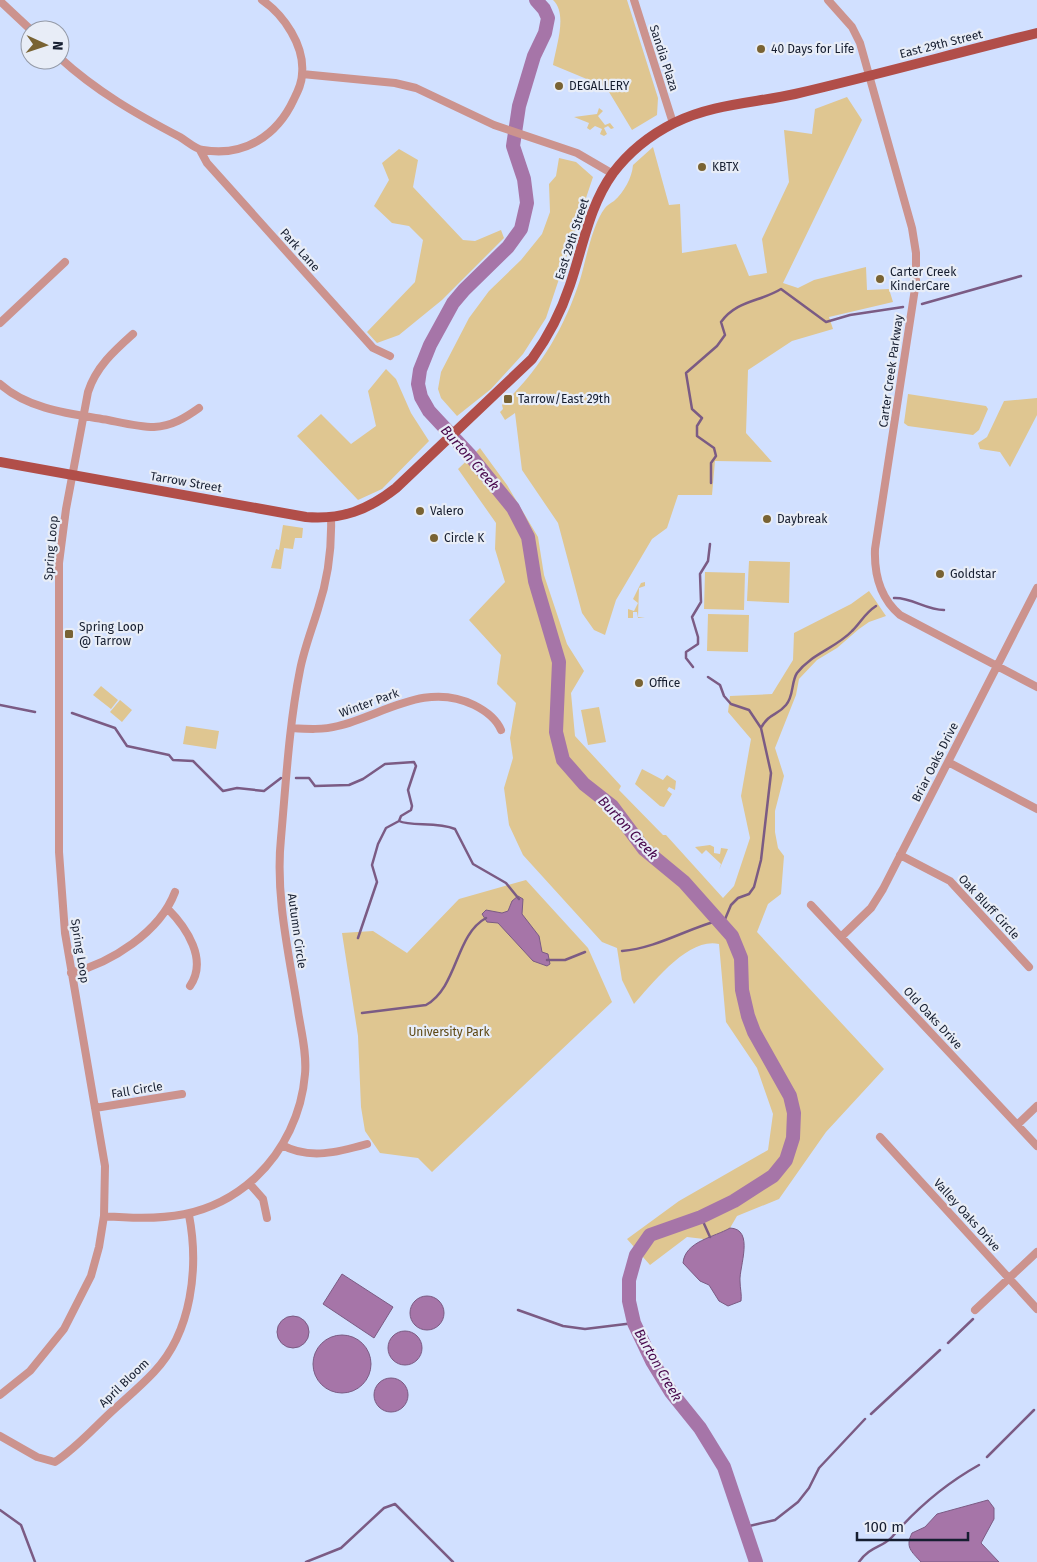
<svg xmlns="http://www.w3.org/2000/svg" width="1037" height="1562" viewBox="0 0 1037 1562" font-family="'Fira Sans',sans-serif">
  <rect width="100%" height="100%" fill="#d1e0ff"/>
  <!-- green -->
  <path fill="#dfc691" d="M553 0H627L658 98 657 115 632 130 606 87 553 65C556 46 568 14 553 0Z
    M847 97 862 120 783 283 798 288 814 280 866 267 867 290 889 289 893 302 829 317 833 329 792 341 748 370 746 433 772 462 715 461 712 495H678L667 528 652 539 616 600 605 635 594 630 582 613 558 523 522 470 515 413 505 420 500 412 503 409 502 405C539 371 564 329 580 280 586 260 592 225 605 208 607 205 611 203 614 201 624 192 632 178 633 165L653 147 669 205 680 204 682 253 736 244 749 276 767 273 762 239 789 182 784 130 812 134 815 109Z
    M599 108 603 111 598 116 605 125 610 123 614 128 611 129 608 126 604 128 607 134 604 136 600 134 602 129 595 126 590 130 587 128 589 123 574 117 597 114Z
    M399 149 418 160 413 187 463 240 475 241 501 230 504 238 442 300 399 335 377 343 367 332 415 282 423 240 409 226 392 223 374 206 389 180 382 163Z
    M559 158 576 162 593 177 546 318 523 354 491 389 457 416 441 398 438 389 441 372 469 318 489 291 521 260 542 234 550 212 549 184 556 176Z
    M386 369 396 379 411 413 429 441 382 489 358 500 297 436 321 414 351 444 376 426 368 391Z
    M908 394 986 406 988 409 979 430 973 435 908 426 904 423Z
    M1037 398V415L1010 467 1000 452 980 449 978 443 987 437 1004 401Z
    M480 448 507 485 538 537 544 575 567 644 584 671 571 693 575 736 621 786 619 790 663 835H666L723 898 734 886 750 838 741 796 751 739 728 712 730 696 772 694 793 660 794 633 851 604 869 591 886 616 869 622 859 629 837 648 817 660 799 679 796 695 775 748 784 776 775 811V832L778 848 784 856 781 894 768 904 757 932 884 1069 826 1132 779 1199 737 1216 730 1228 723 1232 704 1239 687 1237 650 1265 627 1239 679 1201 768 1150 773 1114 757 1068 726 1022 719 944C688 937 653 983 634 1004L622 980 617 948 602 942 523 855 509 825 504 788 513 758 510 738 516 703 497 684 501 655 469 620 505 582 495 549 496 523 458 469Z
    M283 525 303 528 302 538H295L293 549 284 548 281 569 271 568 276 549 279 550Z
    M749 561 790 562 789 603 747 601Z
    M705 572 745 573 744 610 704 609Z
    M645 582V586L639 588 638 617 645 618H638L637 612H633V618H628V609L634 611 638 603 633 599 641 583Z
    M708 614 749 615 748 652 707 651Z
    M101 686 118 700 111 709 93 695Z
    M120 700 132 710 122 722 110 712Z
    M599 707 606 742 588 745 581 710Z
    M186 726 219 731 216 749 183 744Z
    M642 769 663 780 667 775 676 781 675 790 669 787 667 790 672 794 664 807 660 806 635 784Z
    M710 845 714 847V853L720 854 721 848 728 849 719 870 721 864 706 850 702 854 695 847Z
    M526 880 588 948 612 1002 432 1172 418 1158 380 1153 365 1131 361 1107 358 1036 342 933 373 931 407 953 459 899Z"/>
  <!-- water -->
  <path fill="#a675a8" stroke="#7b5b84" d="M518 896 523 899 522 914 539 936 542 952 548 954 550 964 547 966 533 961 498 923 487 922 482 914 486 910 502 913 508 911 512 901Z
    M730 1228C755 1229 739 1267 740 1281 740 1288 742 1295 741 1301L728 1306 719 1301 709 1285 700 1281 683 1263C685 1241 715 1237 730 1228Z
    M342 1274 393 1307 374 1338 323 1304Z
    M410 1313a17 17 0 1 1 34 0a17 17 0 1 1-34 0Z
    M277 1332a16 16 0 1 1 32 0a16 16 0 1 1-32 0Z
    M388 1348a17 17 0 1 1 34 0a17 17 0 1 1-34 0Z
    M313 1364a29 29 0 1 1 58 0a29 29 0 1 1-58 0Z
    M374 1395a17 17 0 1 1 34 0a17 17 0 1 1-34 0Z
    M988 1500 994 1508V1519L981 1543 999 1562H921C911 1551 905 1547 912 1533L925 1527 937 1514Z"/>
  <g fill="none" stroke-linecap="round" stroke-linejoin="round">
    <!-- stream -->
    <path stroke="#7b5b84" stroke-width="2.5" d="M922 304 1021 276
      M711 483V463L716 456 714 448 697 436V426L702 418 692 409 686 373 717 346 725 335 721 322C737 300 760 302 781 289L826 322 850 315 903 307
      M894 598C911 597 926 610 944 610
      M693 667 686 658V652L698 644V637L692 617 701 602 700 574 708 561 710 544
      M708 677 720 685 724 696 731 704 749 710 761 728
      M0 705 35 712
      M72 713 115 728 127 746 169 755 173 760 193 761 223 791 237 788 264 791 281 778
      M296 778H309L315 786 349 785 363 779 385 764 414 762 416 766 408 790 412 806 411 810 401 816 399 821 386 828 378 844 372 865 377 882 358 938
      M399 821C411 827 437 821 455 829L473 864 506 883 519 899
      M723 924 731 905 738 898 749 894 754 887 761 860 771 773 761 728C769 713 777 716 786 705 794 696 791 682 797 673 811 654 836 648 852 631 861 622 865 613 876 606
      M622 951C657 948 686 929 720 920
      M547 960H565L585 952
      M362 1013 426 1005C458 987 455 935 486 918
      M701 1217 710 1237
      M518 1310 563 1326 585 1329 634 1323
      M948 1343 973 1319
      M871 1414 940 1350
      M987 1457 1034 1410
      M0 1510 21 1525 35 1562
      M745 1527 775 1520 798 1502 809 1488 819 1468 865 1419
      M306 1562 341 1548 384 1508 395 1504 453 1562
      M859 1562C870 1546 882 1548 892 1537 917 1508 945 1484 979 1465"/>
    <!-- river -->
    <path stroke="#a675a8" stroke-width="14" d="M536 0 544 9 548 18 545 33 534 56 519 106 513 146 524 179 527 203 521 229 508 247 464 290 453 303 430 345 420 370 418 384 421 397 429 411 469 454 513 508 528 537 535 581 559 662 556 732 563 760 584 784 612 806 644 849 684 882 732 936 741 958 742 990 748 1016 754 1032 790 1096 794 1113 793 1138 786 1160 773 1176 734 1201 701 1217 650 1235 636 1255 629 1280V1301L634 1323 652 1361 671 1392 700 1428 724 1467 756 1562"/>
    <!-- minor -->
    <path stroke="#cc938e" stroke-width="8" d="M634 0 673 123
      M828 0 852 27 860 43 912 228 916 253V282L875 549C874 575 880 598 900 615L1037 687
      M0 1 31 30
      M60 58C96 91 136 114 180 137 187 141 195 149 203 150 244 157 277 136 294 99 298 91 302 83 302 74 305 46 284 15 262 0
      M302 74 395 83 416 88 494 125 577 153 613 174
      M200 150 207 163 373 348 390 356
      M0 323 65 262
      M0 384C29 410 72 414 108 420 123 423 139 427 154 427 172 426 185 418 199 408
      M292 728C307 729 323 730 338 726 383 715 426 681 474 705 486 711 496 718 501 730
      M948 762 1037 809
      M900 855 950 881 1029 967
      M811 905 1037 1146
      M167 908C187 928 208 960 190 986
      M841 937 871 908 883 889 1037 588
      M71 973C111 963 160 932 175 892
      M95 1108 182 1094
      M1018 1124 1037 1106
      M880 1137 1037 1309
      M282 1145C309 1160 339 1152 367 1144
      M249 1183 263 1199 267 1218
      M104 1216C161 1221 210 1219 255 1178 284 1151 302 1113 305 1074 307 1053 301 1031 298 1011 289 954 275 896 281 838 286 782 289 725 300 670 304 649 312 629 318 609 328 579 332 549 331 517
      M975 1310 1037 1252
      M0 1395 30 1371 64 1329 91 1276 99 1247 104 1216 105 1166 65 933 59 852V563L66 509 88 392C96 367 114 351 133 334
      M0 1436 37 1457 55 1462C75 1449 92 1430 109 1414 124 1400 140 1387 154 1372 192 1332 199 1267 189 1215"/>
    <!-- major -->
    <path stroke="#b14e49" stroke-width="10" d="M0 462 306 517C342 520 368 510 396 488L532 359C548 337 561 312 570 285 583 247 589 206 613 173 629 152 650 135 674 123 712 104 754 103 795 94 876 75 956 53 1037 33"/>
  </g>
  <!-- markers -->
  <g fill="#796333" stroke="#e8edf7" stroke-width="2">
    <circle cx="761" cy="49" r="5"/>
    <circle cx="559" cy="86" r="5"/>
    <circle cx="702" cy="167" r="5"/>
    <circle cx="880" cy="279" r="5"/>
    <rect x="503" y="394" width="10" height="10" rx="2.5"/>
    <circle cx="420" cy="511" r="5"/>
    <circle cx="767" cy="519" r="5"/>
    <circle cx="434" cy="538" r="5"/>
    <circle cx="940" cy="574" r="5"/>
    <rect x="64" y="629" width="10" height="10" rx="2.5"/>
    <circle cx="639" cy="683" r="5"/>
  </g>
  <g text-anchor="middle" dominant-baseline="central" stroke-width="4.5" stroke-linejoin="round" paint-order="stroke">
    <!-- street labels -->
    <g font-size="12" fill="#161e30" stroke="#e8edf7">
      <text transform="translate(941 44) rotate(-14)">East 29th Street</text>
      <text transform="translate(664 58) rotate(72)">Sandia Plaza</text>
      <text transform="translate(572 239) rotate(-72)">East 29th Street</text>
      <text transform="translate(300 250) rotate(48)">Park Lane</text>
      <text transform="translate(891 371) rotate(-82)">Carter Creek Parkway</text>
      <text transform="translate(186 482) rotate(10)">Tarrow Street</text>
      <text transform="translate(51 548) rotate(-85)">Spring Loop</text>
      <text transform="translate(369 703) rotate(-20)">Winter Park</text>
      <text transform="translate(935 762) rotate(-63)">Briar Oaks Drive</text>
      <text transform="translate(989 907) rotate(47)">Oak Bluff Circle</text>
      <text transform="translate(297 931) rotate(82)">Autumn Circle</text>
      <text transform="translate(80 951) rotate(81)">Spring Loop</text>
      <text transform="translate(933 1018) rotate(47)">Old Oaks Drive</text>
      <text transform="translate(137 1090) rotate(-9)">Fall Circle</text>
      <text transform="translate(967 1215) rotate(48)">Valley Oaks Drive</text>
      <text transform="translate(124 1383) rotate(-44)">April Bloom</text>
    </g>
    <!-- poi labels -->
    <g font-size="12" fill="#161e30" stroke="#e8edf7" text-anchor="start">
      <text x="771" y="49">40 Days for Life</text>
      <text x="569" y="86">DEGALLERY</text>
      <text x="712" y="167">KBTX</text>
      <text x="890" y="272">Carter Creek<tspan x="890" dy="14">KinderCare</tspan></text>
      <text x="518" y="399">Tarrow/East 29th</text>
      <text x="430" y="511">Valero</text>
      <text x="777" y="519">Daybreak</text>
      <text x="444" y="538">Circle K</text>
      <text x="950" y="574">Goldstar</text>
      <text x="79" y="627">Spring Loop<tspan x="79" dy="14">@ Tarrow</tspan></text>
      <text x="649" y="683">Office</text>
    </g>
    <!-- park labels -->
    <g font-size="12" fill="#5e4813" stroke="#e8edf7">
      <text x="449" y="1032">University Park</text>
    </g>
    <!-- water labels -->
    <g font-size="14" font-style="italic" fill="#47074b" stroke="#e8edf7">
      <text transform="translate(470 458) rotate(49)">Burton Creek</text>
      <text transform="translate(628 828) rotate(47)">Burton Creek</text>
      <text transform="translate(658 1365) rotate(60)">Burton Creek</text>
    </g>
  </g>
  <!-- north arrow -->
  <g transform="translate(45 45) rotate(93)"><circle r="24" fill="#e8edf7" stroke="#949aa7"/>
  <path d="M0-4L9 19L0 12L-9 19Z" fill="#796333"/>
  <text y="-8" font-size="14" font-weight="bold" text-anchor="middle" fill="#161e30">N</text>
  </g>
  <!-- scale -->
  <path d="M857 1532v8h111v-8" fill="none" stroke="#161e30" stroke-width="2.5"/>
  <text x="864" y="1532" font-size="15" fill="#161e30" stroke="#e8edf7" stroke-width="4" paint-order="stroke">100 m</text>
</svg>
